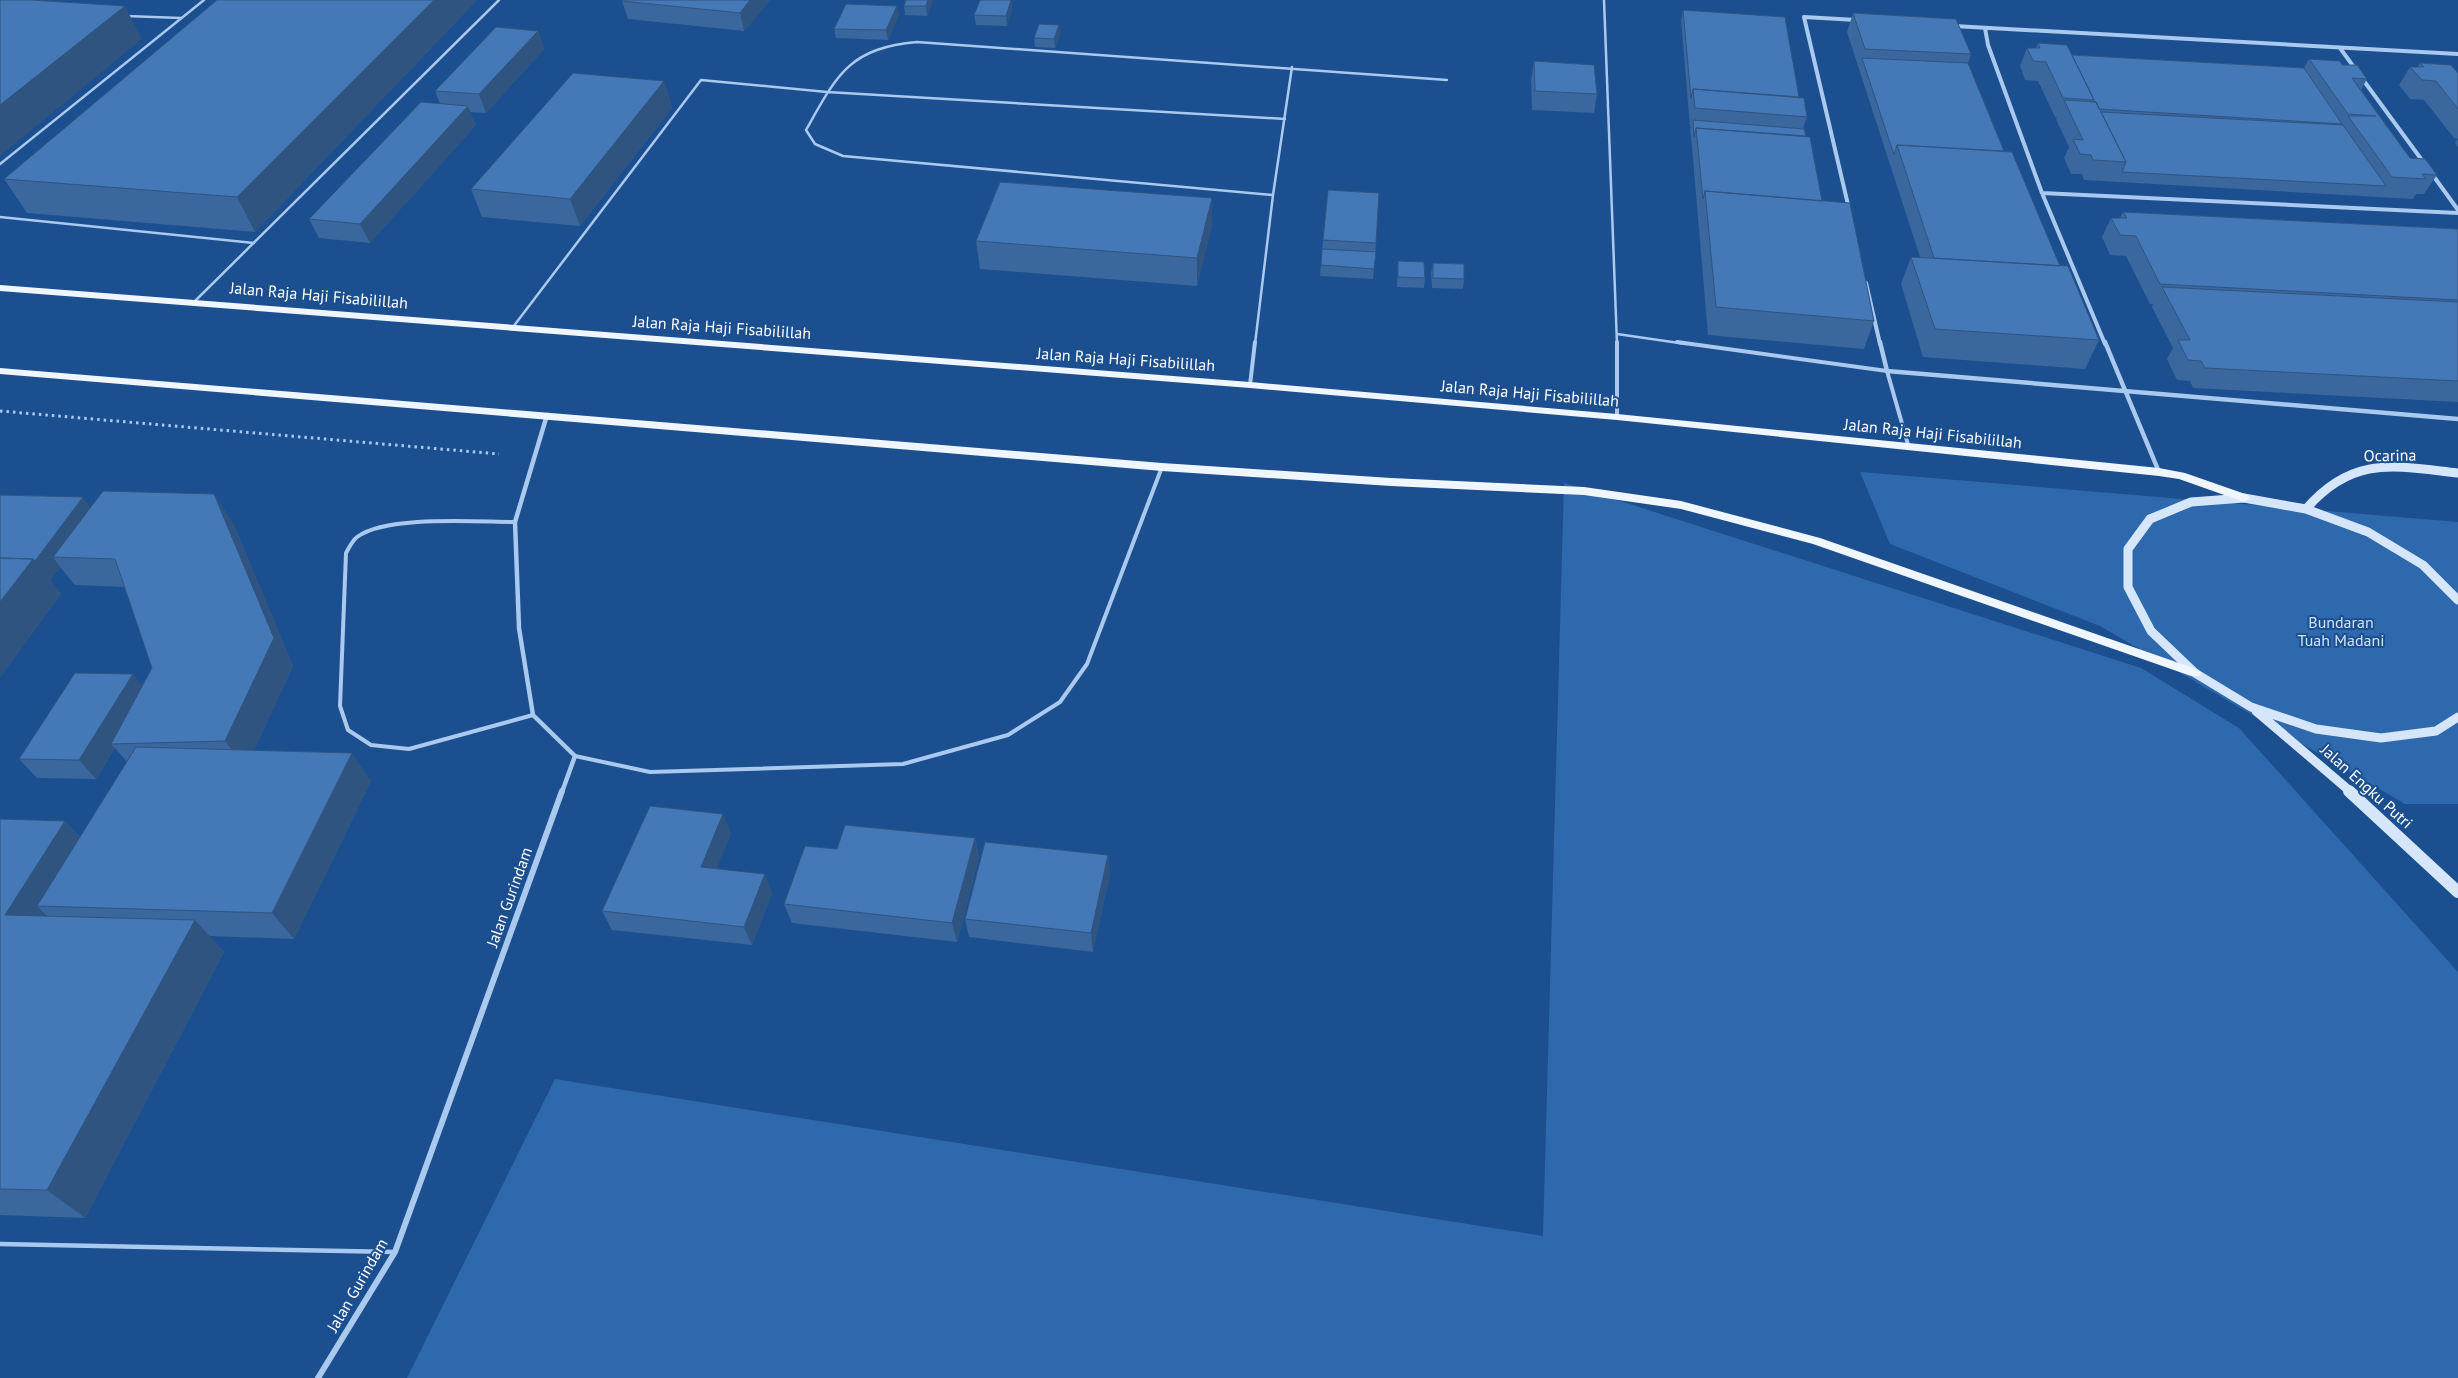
<svg xmlns="http://www.w3.org/2000/svg" width="2458" height="1378" viewBox="0 0 2458 1378" font-family="'PT Sans',sans-serif">
  <rect width="100%" height="100%" fill="#1b4f8f"/>
  <!-- green -->
  <path fill="#2e69ad" d="M1860 472 2458 522V804H2405L2100 626 1890 544Z
    M1564 483 2141 668 2239 728 2458 972V1378H407L555 1079 1543 1236Z"/>
  <g fill="none" stroke-linecap="round" stroke-linejoin="round">
    <!-- path -->
    <path stroke="#a9c9ee" stroke-width="3" stroke-dasharray="2.5 4" stroke-linecap="butt" d="M0 411 499 454"/>
    <!-- lane-far2 -->
    <path stroke="#a9c9ee" stroke-width="2.5" d="M1604 0 1617 344
      M126 16 181 18
      M0 164 204 0
      M1273 195 843 156 815 144 806 130C837 75 849 48 917 42L1447 80
      M0 217 254 243
      M194 302 499 0
      M513 327 701 80 827 92 1285 119
      M1617 334 1686 344
      M1255 344 1273 195 1292 67"/>
    <!-- lane-far1 -->
    <path stroke="#a9c9ee" stroke-width="4" d="M1617 342V417
      M1677 342 1887 371 1909 448
      M1250 385 1255 342
      M515 522C477 522 387 515 357 537 352 541 349 548 346 553L340 706 348 730 371 745 409 749 533 715
      M575 756 650 772 903 764 1008 735 1060 702 1087 664 1162 467"/>
    <!-- lane -->
    <path stroke="#a9c9ee" stroke-width="4.5" d="M0 1244 395 1252"/>
    <!-- street-far2 -->
    <path stroke="#a9c9ee" stroke-width="4" d="M1954 26 2458 54
      M1985 28 1988 45 2042 193 2105 344
      M2340 48 2356 70
      M2361 77 2424 163
      M2432 174 2458 210
      M2042 193 2458 213
      M1849 209 1804 17 1856 20
      M1866 283 1880 344"/>
    <!-- street-far1 -->
    <path stroke="#a9c9ee" stroke-width="4.5" d="M1880 342 1887 371 2458 419
      M2105 342 2159 472
      M547 415 515 522 519 628 533 715 575 756 562 792"/>
    <!-- street -->
    <path stroke="#a9c9ee" stroke-width="6" d="M318 1378 395 1252 562 791"/>
    <!-- secondary-far1 -->
    <path stroke="#d6e6fa" stroke-width="9" d="M2306 509C2353 455 2394 466 2458 473
      M2458 600 2423 565 2368 532 2306 509 2244 498 2191 502 2150 519 2128 549V587L2151 631 2195 673 2251 707 2316 729 2381 738 2436 731 2458 717
      M2256 711 2351 792"/>
    <!-- secondary -->
    <path stroke="#d6e6fa" stroke-width="12" d="M2349 791 2458 892"/>
    <!-- primary -->
    <path fill="#f0f6ff" fill-rule="evenodd" d="M0 285 1250 382 1617 414 2159 468 2185 473 2248 495 2250 498 2244 502 2179 479 2159 476 1617 420 1250 388 0 291Z
      M0 368 1162 463 1391 478 1584 487 1681 501 1820 538 2199 670 2201 673 2199 676H2191L1813 544 1681 509 1584 495 1391 486 1162 471 0 374Z"/>
  </g>
  <!-- wall -->
  <path fill="#3a679d" d="M770 0 744 31 628 19 622 1Z
    M906 0H932V3L927 16 905 15 904 6Z
    M1011 0 1012 9 1007 26 976 25 974 15Z
    M476 1 255 232 27 213 4 179Z
    M1683 10 1799 97 1807 117 1803 129 1822 201 1874 321 1864 349 1708 335 1692 147 1690 130 1691 127H1690L1681 20Z
    M1853 13 1971 54 1968 63 2004 151 2060 266 2099 340 2085 369 1923 357 1901 284 1911 257H1920L1847 32Z
    M899 15 888 40 836 38 834 29Z
    M1059 25 1060 34 1055 48 1035 47 1034 38Z
    M538 31 544 49 486 113 470 112 476 125 370 243 319 238 309 219 440 104 435 91Z
    M2038 43 2072 55 2304 68 2309 59 2342 65 2367 79 2361 90 2410 158 2437 175 2424 194H2416L2413 199 2084 180 2082 174H2071L2064 158 2069 147 2056 119 2057 117H2055L2038 81 2025 80 2020 66 2027 48H2036Z
    M1534 61 1597 94 1594 113 1532 110 1531 80Z
    M2420 63 2458 73V147L2455 143 2458 139 2454 138 2424 100 2410 99 2399 85 2410 67H2418Z
    M664 81 672 108 580 226 482 217 471 189Z
    M2123 212 2458 229V402L2193 388 2190 381 2177 380 2167 359 2173 348 2152 307 2153 304H2150L2126 256 2110 255 2102 237 2111 218H2120Z
    M1212 225 1197 286 980 269 976 241Z
    M1323 240 1376 243 1373 279 1320 276Z
    M1398 261 1425 278 1424 288 1397 287Z
    M1433 263 1464 279 1463 289 1432 288 1431 273Z
    M0 495 90 508 233 523 293 666 254 750 371 781 294 939 209 936 224 952 85 1218 0 1215V819L65 821 80 837 127 762 115 748 96 779 37 778 19 759 142 685 152 668 125 587 75 585 60 567 50 580 61 594 0 677Z
    M731 833 716 869 772 893 752 945 612 930 602 911Z
    M975 838 979 857 957 942 792 923 784 904 837 849Z
    M1108 855 1110 874 1093 952 969 937 965 919Z"/>
  <!-- shaded-wall -->
  <path fill="#305480" d="M434 0H476V1L255 232 237 197Z
    M750 0H770L744 31 740 13Z
    M928 0H932V3L927 16 926 6Z
    M1011 0 1012 9 1007 26 1006 16Z
    M125 6 142 39 0 156V105Z
    M897 6 899 15 888 40 886 30Z
    M1059 25 1060 34 1055 48 1054 39Z
    M538 31 544 49 486 113 479 94Z
    M664 81 672 108 580 226 570 199Z
    M468 106 476 125 370 243 360 224Z
    M1212 198V225L1197 286V258Z
    M214 494 233 523 293 666 246 768 225 741Z
    M83 497 97 517 53 557 60 567 50 580 61 594 0 677V602L33 559Z
    M133 674 148 693 111 744 115 748 96 779 79 760Z
    M352 753 371 781 294 939 272 913Z
    M723 814 731 833 710 886 701 867Z
    M65 821 96 854 37 906 54 923 5 915Z
    M975 838 979 857 957 942 952 923Z
    M1108 855 1110 874 1093 952 1091 933Z
    M765 874 772 893 752 945 744 927Z
    M195 920 224 952 85 1218 47 1190Z"/>
  <!-- building -->
  <path fill="#4478b7" stroke="#305480" d="M0 0H32L125 6 0 105Z
    M217 0H434L237 197 4 179Z
    M623 0H750L740 13 622 1Z
    M906 0H928L926 6H904Z
    M980 0H1011L1006 16 974 15Z
    M846 4 897 6 886 30 834 29Z
    M1683 10 1785 17 1799 97 1693 89 1691 98Z
    M1853 13 1956 19 1971 54 1865 49Z
    M1039 24 1059 25 1054 39 1034 38Z
    M496 27 538 31 479 94 435 91Z
    M2038 43 2067 45 2094 100 2063 98 2046 62 2033 61 2027 48H2040Z
    M2072 55 2304 68 2342 124 2099 109 2096 102H2093L2094 100Z
    M1862 58 1968 63 2004 151 1897 145 1894 155Z
    M2309 59 2340 61 2342 65H2357L2367 79 2352 78 2380 117 2410 158 2425 159 2437 175 2422 174 2426 179 2392 177 2348 116H2376L2348 114Z
    M1534 61 1594 65 1597 94 1535 91Z
    M2420 63 2451 65 2458 73V109L2436 81 2422 80 2410 67H2424Z
    M573 73 664 81 570 199 471 189Z
    M1693 89 1804 98 1807 117 1695 108Z
    M2064 100 2096 102 2126 162 2093 160 2091 155 2080 154 2073 139 2083 140Z
    M421 102 468 106 360 224 309 219Z
    M2101 112 2343 125 2386 186 2122 172 2126 162Z
    M1693 120 1804 129 1806 136 1696 128 1694 137Z
    M1696 128 1810 137 1822 201 1705 191 1703 199Z
    M1897 145 2012 152 2060 266 1934 258Z
    M1000 182 1212 198 1197 258 976 241Z
    M1328 190 1379 193 1376 243 1323 240Z
    M1705 191 1850 203 1874 321 1716 307Z
    M2123 212 2458 229V300L2160 284 2136 236 2120 235 2111 218H2127Z
    M1322 249 1376 252 1374 269 1321 265Z
    M1911 257 2068 266 2099 340 1935 329Z
    M1398 261 1424 262 1425 278 1398 277Z
    M1433 263 1464 264V279L1433 278Z
    M2162 287 2458 302V381L2205 368 2201 361 2188 360 2178 340H2190Z
    M103 491 214 494 274 638 225 741 111 744 152 668 115 559 53 557Z
    M0 495 83 497 35 561 33 559 0 558Z
    M0 558 33 559 0 602Z
    M75 673 133 674 79 760 19 759Z
    M136 747 352 753 272 913 37 906Z
    M650 806 723 814 701 867 765 874 744 927 602 911Z
    M0 819 65 821 5 915 195 920 47 1190 0 1189Z
    M845 825 975 838 952 923 784 904 805 846 837 849Z
    M985 842 1108 855 1091 933 965 919Z"/>
  <g text-anchor="middle" dominant-baseline="central" stroke-width="4" stroke-linejoin="round" paint-order="stroke">
    <!-- street labels -->
    <g font-size="16" fill="#fff" stroke="#1b4f8f">
      <text transform="translate(319 295) rotate(5)">Jalan Raja Haji Fisabilillah</text>
      <text transform="translate(722 327) rotate(4)">Jalan Raja Haji Fisabilillah</text>
      <text transform="translate(1126 359) rotate(4)">Jalan Raja Haji Fisabilillah</text>
      <text transform="translate(1530 393) rotate(5)">Jalan Raja Haji Fisabilillah</text>
      <text transform="translate(1933 433) rotate(6)">Jalan Raja Haji Fisabilillah</text>
      <text transform="translate(2390 455) rotate(-1)">Ocarina</text>
      <text transform="translate(2367 786) rotate(42)">Jalan Engku Putri</text>
      <text transform="translate(509 897) rotate(-70)">Jalan Gurindam</text>
      <text transform="translate(357 1285) rotate(-60)">Jalan Gurindam</text>
    </g>
    <!-- park labels -->
    <g font-size="16" fill="#cfe3fa" stroke="#1b4f8f">
      <text x="2341" y="622">Bundaran<tspan x="2341" dy="18">Tuah Madani</tspan></text>
    </g>
  </g>
</svg>
